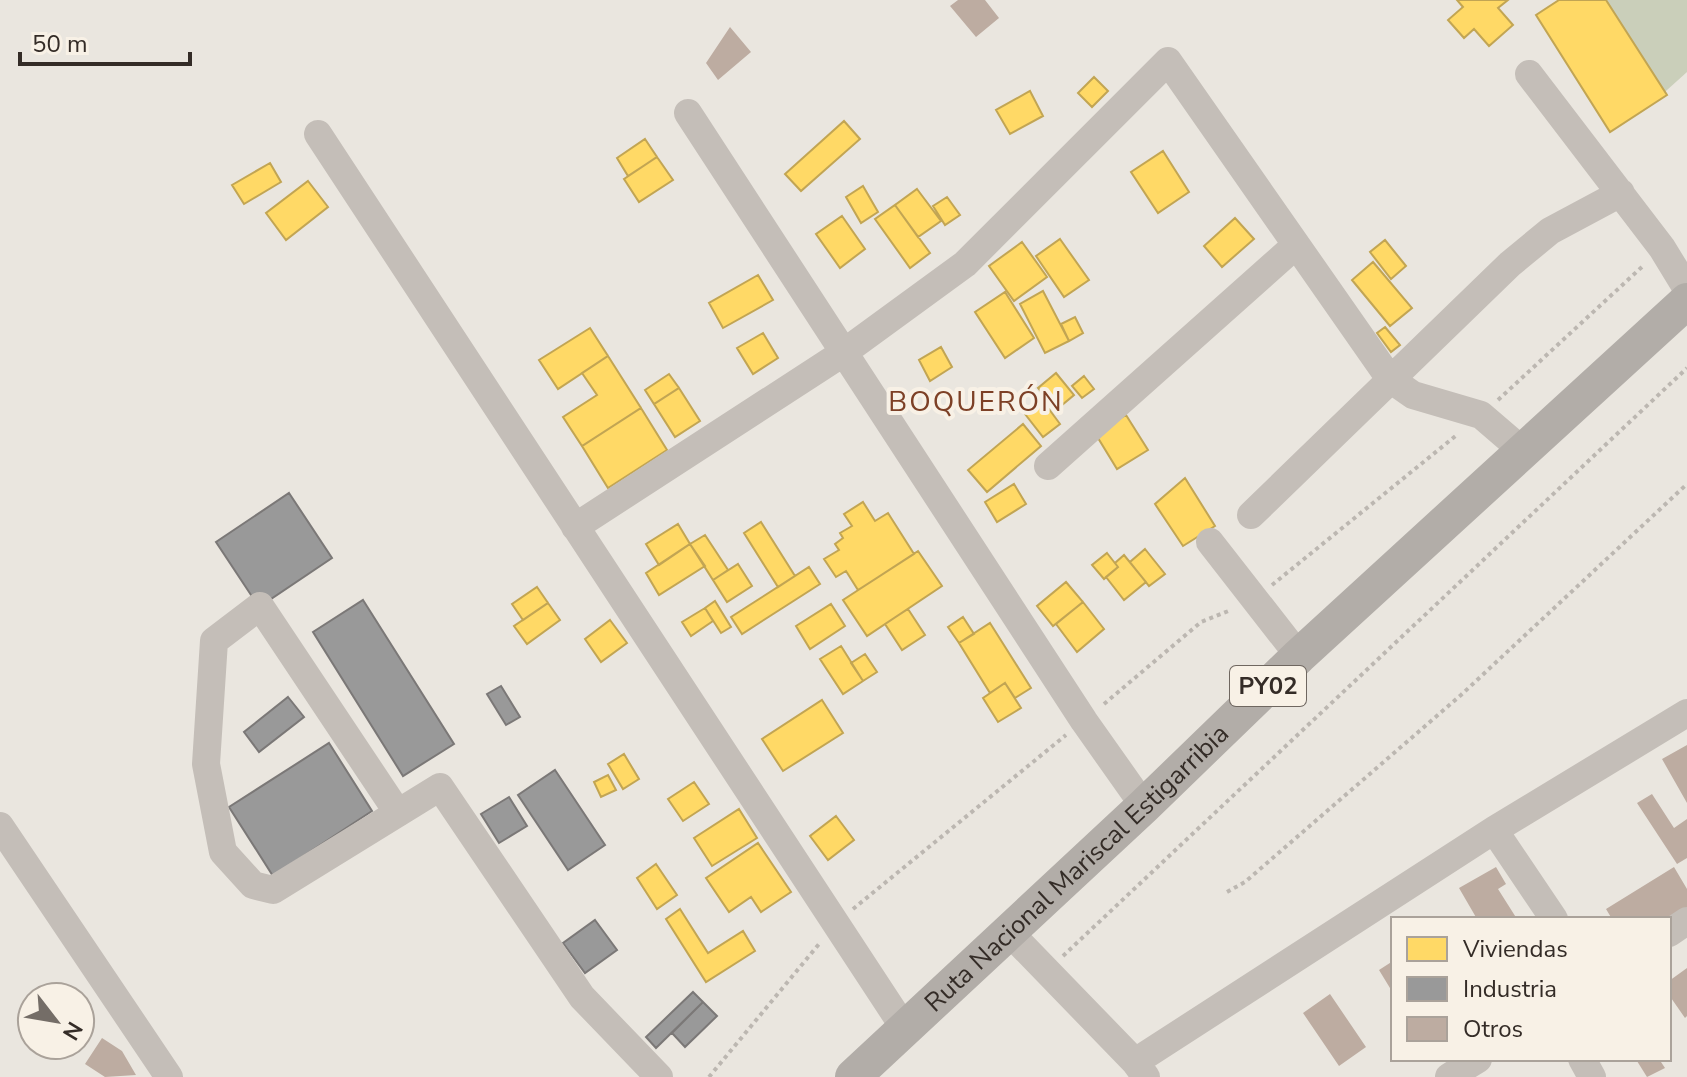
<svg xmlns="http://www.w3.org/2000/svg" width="1687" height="1077" viewBox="0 0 1687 1077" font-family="'Nunito Sans',sans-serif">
  <rect width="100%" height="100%" fill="#eae6df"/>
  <!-- green -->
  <path fill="#cacfba" d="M1591 0H1687V72L1657 99Z"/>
  <!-- homes -->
  <path fill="#ffd966" stroke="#c2a553" stroke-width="2" d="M1457 0H1508L1498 8 1513 25 1489 46 1474 29 1464 38 1448 20 1463 7Z
    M1559 0H1606L1667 95 1610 132 1536 15Z
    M1094 77 1108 91 1092 107 1078 93Z
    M1030 91 1043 116 1010 134 996 110Z
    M844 121 860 139 801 191 785 174Z
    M645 139 657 157 628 176 617 158Z
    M1163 151 1189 192 1158 213 1131 172Z
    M657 157 673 180 639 202 624 179Z
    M270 163 281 182 244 204 232 185Z
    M308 181 328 207 286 240 266 213Z
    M863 186 878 212 861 223 846 197Z
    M917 189 941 221 918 237 895 205Z
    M947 197 960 215 945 225 933 206Z
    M895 205 930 253 910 268 875 219Z
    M842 216 865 249 840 268 816 234Z
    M1235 218 1254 239 1222 267 1204 246Z
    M1060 239 1089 280 1064 297 1036 256Z
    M1385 240 1406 266 1391 279 1370 252Z
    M1022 242 1047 277 1014 301 989 266Z
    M1373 262 1412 308 1390 326 1352 280Z
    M758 275 773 300 723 328 709 303Z
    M1043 291 1069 341 1045 353 1020 304Z
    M1005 292 1034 338 1005 358 975 312Z
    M1075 317 1083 333 1069 341 1061 324Z
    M1385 327 1400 345 1391 352 1377 333Z
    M590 328 608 356 558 389 539 360Z
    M763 333 778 358 753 374 737 348Z
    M941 347 952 367 930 381 919 360Z
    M608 356 641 408 582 446 563 417 597 395 582 373Z
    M1056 373 1074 395 1056 410 1038 388Z
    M669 374 679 388 654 404 645 390Z
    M1084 376 1094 389 1082 398 1072 386Z
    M679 388 700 421 675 437 654 404Z
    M1043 401 1060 424 1043 437 1025 414Z
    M641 408 667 450 608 488 582 446Z
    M1126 415 1148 450 1117 469 1095 433Z
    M1023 424 1041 446 987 492 968 470Z
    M1185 478 1215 526 1183 546 1155 504Z
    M1014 484 1026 504 997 522 985 502Z
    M863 502 875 521 888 513 914 554 858 590 846 571 836 577 824 559 839 550 835 544 843 538 840 533 852 526 844 514Z
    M761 522 795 576 778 587 744 533Z
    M678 524 690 544 659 565 646 544Z
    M705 535 728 570 713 580 690 544Z
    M690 544 705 566 659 595 646 573Z
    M1145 549 1165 574 1149 586 1130 562Z
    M918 551 942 586 867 636 843 600Z
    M1107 553 1118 567 1104 579 1092 565Z
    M1124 555 1146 582 1124 600 1106 577 1118 567 1115 563Z
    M738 564 752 586 727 602 713 580Z
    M809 567 820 584 742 634 731 617Z
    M1066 582 1083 602 1053 626 1037 606Z
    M537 587 548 603 523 620 512 604Z
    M715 601 731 627 721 633 705 608Z
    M1083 602 1104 629 1077 652 1056 624Z
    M548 603 560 620 527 644 514 626Z
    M831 604 845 626 810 649 796 626Z
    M705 608 713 621 691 636 682 622Z
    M908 609 925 635 902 650 885 624Z
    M963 617 974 634 959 643 948 627Z
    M610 620 627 643 601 662 585 639Z
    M990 623 1031 688 1015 698 1005 683 990 693 959 643Z
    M841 646 863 681 843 694 820 659Z
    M865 654 877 672 863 681 851 663Z
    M1005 683 1021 708 998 722 983 698Z
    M822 700 843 733 783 771 762 739Z
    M624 754 639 779 623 789 608 764Z
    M608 775 616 790 601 797 594 782Z
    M694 782 709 804 683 821 668 799Z
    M739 809 757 838 712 866 694 838Z
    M836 816 854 840 828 860 810 836Z
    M758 843 791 892 761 912 751 897 729 912 706 878Z
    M656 864 677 895 657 909 637 878Z
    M680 909 708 953 743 931 755 951 706 982 666 919Z"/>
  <!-- industry -->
  <path fill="#999" stroke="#7b7877" stroke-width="2" d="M289 493 332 558 259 607 216 542Z
    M363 600 454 744 403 776 313 632Z
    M501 686 520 717 506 725 487 694Z
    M288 697 304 717 259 752 244 732Z
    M329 743 372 811 273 876 229 807Z
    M555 770 605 845 568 870 518 795Z
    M509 797 527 826 499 843 481 814Z
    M595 920 617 950 585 973 563 943Z
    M693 992 703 1002 656 1048 646 1037Z
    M703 1002 717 1016 685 1047 672 1033Z"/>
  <!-- building -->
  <path fill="#bdaca1" d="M958 0H985L999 18 976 37 950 6Z
    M730 27 751 52 718 80 706 63Z
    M1687 745V803L1662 759Z
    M1652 794 1674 828 1687 819V858L1677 864 1637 803Z
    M1496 867 1506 884 1498 889 1517 919H1477L1459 888Z
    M1674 867 1687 889V911L1669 919H1612L1606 909Z
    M1393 961V993L1379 970Z
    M1687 968V1016L1685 1018 1669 995V981Z
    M1330 994 1366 1047 1339 1066 1303 1013Z
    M102 1038 122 1051 136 1075 105 1077 85 1064Z
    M1640 1059H1659L1665 1068 1647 1077 1637 1061Z"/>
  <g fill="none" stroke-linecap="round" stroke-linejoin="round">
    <!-- path -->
    <path stroke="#bcb7b1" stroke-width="4" stroke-dasharray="4 4" stroke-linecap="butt" d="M1498 400 1644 265
      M1272 585 1458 434
      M1104 704 1201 622 1231 610
      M1227 892 1245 882 1461 695 1687 484
      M853 909 1066 735
      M1063 956 1687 368
      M709 1077 819 944"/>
    <!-- minor -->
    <path stroke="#c4beb8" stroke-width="28" d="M1529 74 1662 248 1687 289
      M688 113 1084 721 1144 806
      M318 134 905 1029
      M1048 466 1296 245
      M1251 515 1510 264 1550 231 1621 193
      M575 527 843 353 965 264 1168 61 1390 379 1413 395 1481 415 1524 452
      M1210 542 1299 656
      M398 813 260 606 214 641 206 764 223 852 253 885 273 890 440 787 582 997 659 1077
      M0 826 169 1077
      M1494 830 1554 919
      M1009 932 1135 1062 1146 1077
      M1669 933 1687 921
      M1582 1059 1592 1077
      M1135 1062 1494 830 1687 713
      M1449 1077 1478 1059"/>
    <!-- major -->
    <path stroke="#b2ada8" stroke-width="36" id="s1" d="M853 1077 1144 806 1299 656 1687 301"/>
  </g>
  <g text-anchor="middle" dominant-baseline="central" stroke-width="8" stroke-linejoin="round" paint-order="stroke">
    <!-- shield labels -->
    <rect fill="#f8f1e6" stroke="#6f6760" stroke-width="2" x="1230" y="666" width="76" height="40" rx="6"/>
    <g font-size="24" font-weight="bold" fill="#342c27">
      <text x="1268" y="686">PY02</text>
    </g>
    <!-- street labels -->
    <g font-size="26" fill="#342c27" stroke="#f8f1e6">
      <text stroke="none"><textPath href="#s1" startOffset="306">Ruta Nacional Mariscal Estigarribia</textPath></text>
    </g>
    <!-- neighbourhood labels -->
    <g font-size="28" letter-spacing="2" fill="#7d4026" stroke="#f8f1e6">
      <text x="976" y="402">BOQUERÓN</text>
    </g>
  </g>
  <!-- legend -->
  <rect x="1391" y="917" width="280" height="144" fill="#f8f1e6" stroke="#aaa29a" stroke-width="2"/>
  <rect x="1407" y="937" width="40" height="24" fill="#ffd966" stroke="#aaa29a" stroke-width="2"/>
  <text x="1463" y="957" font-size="24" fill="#342c27">Viviendas</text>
  <rect x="1407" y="977" width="40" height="24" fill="#999999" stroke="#aaa29a" stroke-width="2"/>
  <text x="1463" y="997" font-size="24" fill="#342c27">Industria</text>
  <rect x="1407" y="1017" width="40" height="24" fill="#bdaca1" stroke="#aaa29a" stroke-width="2"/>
  <text x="1463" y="1037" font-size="24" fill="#342c27">Otros</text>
  <!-- north arrow -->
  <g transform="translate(56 1021) rotate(121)"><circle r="38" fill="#f8f1e6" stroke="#aaa29a" stroke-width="2"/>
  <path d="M0-6L14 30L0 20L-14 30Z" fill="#746d67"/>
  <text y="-12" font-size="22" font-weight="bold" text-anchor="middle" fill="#342c27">N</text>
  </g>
  <!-- scale -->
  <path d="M20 52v12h170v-12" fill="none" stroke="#342c27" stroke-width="4"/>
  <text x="32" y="52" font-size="24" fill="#342c27" stroke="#f8f1e6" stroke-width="6" paint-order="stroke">50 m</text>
</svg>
